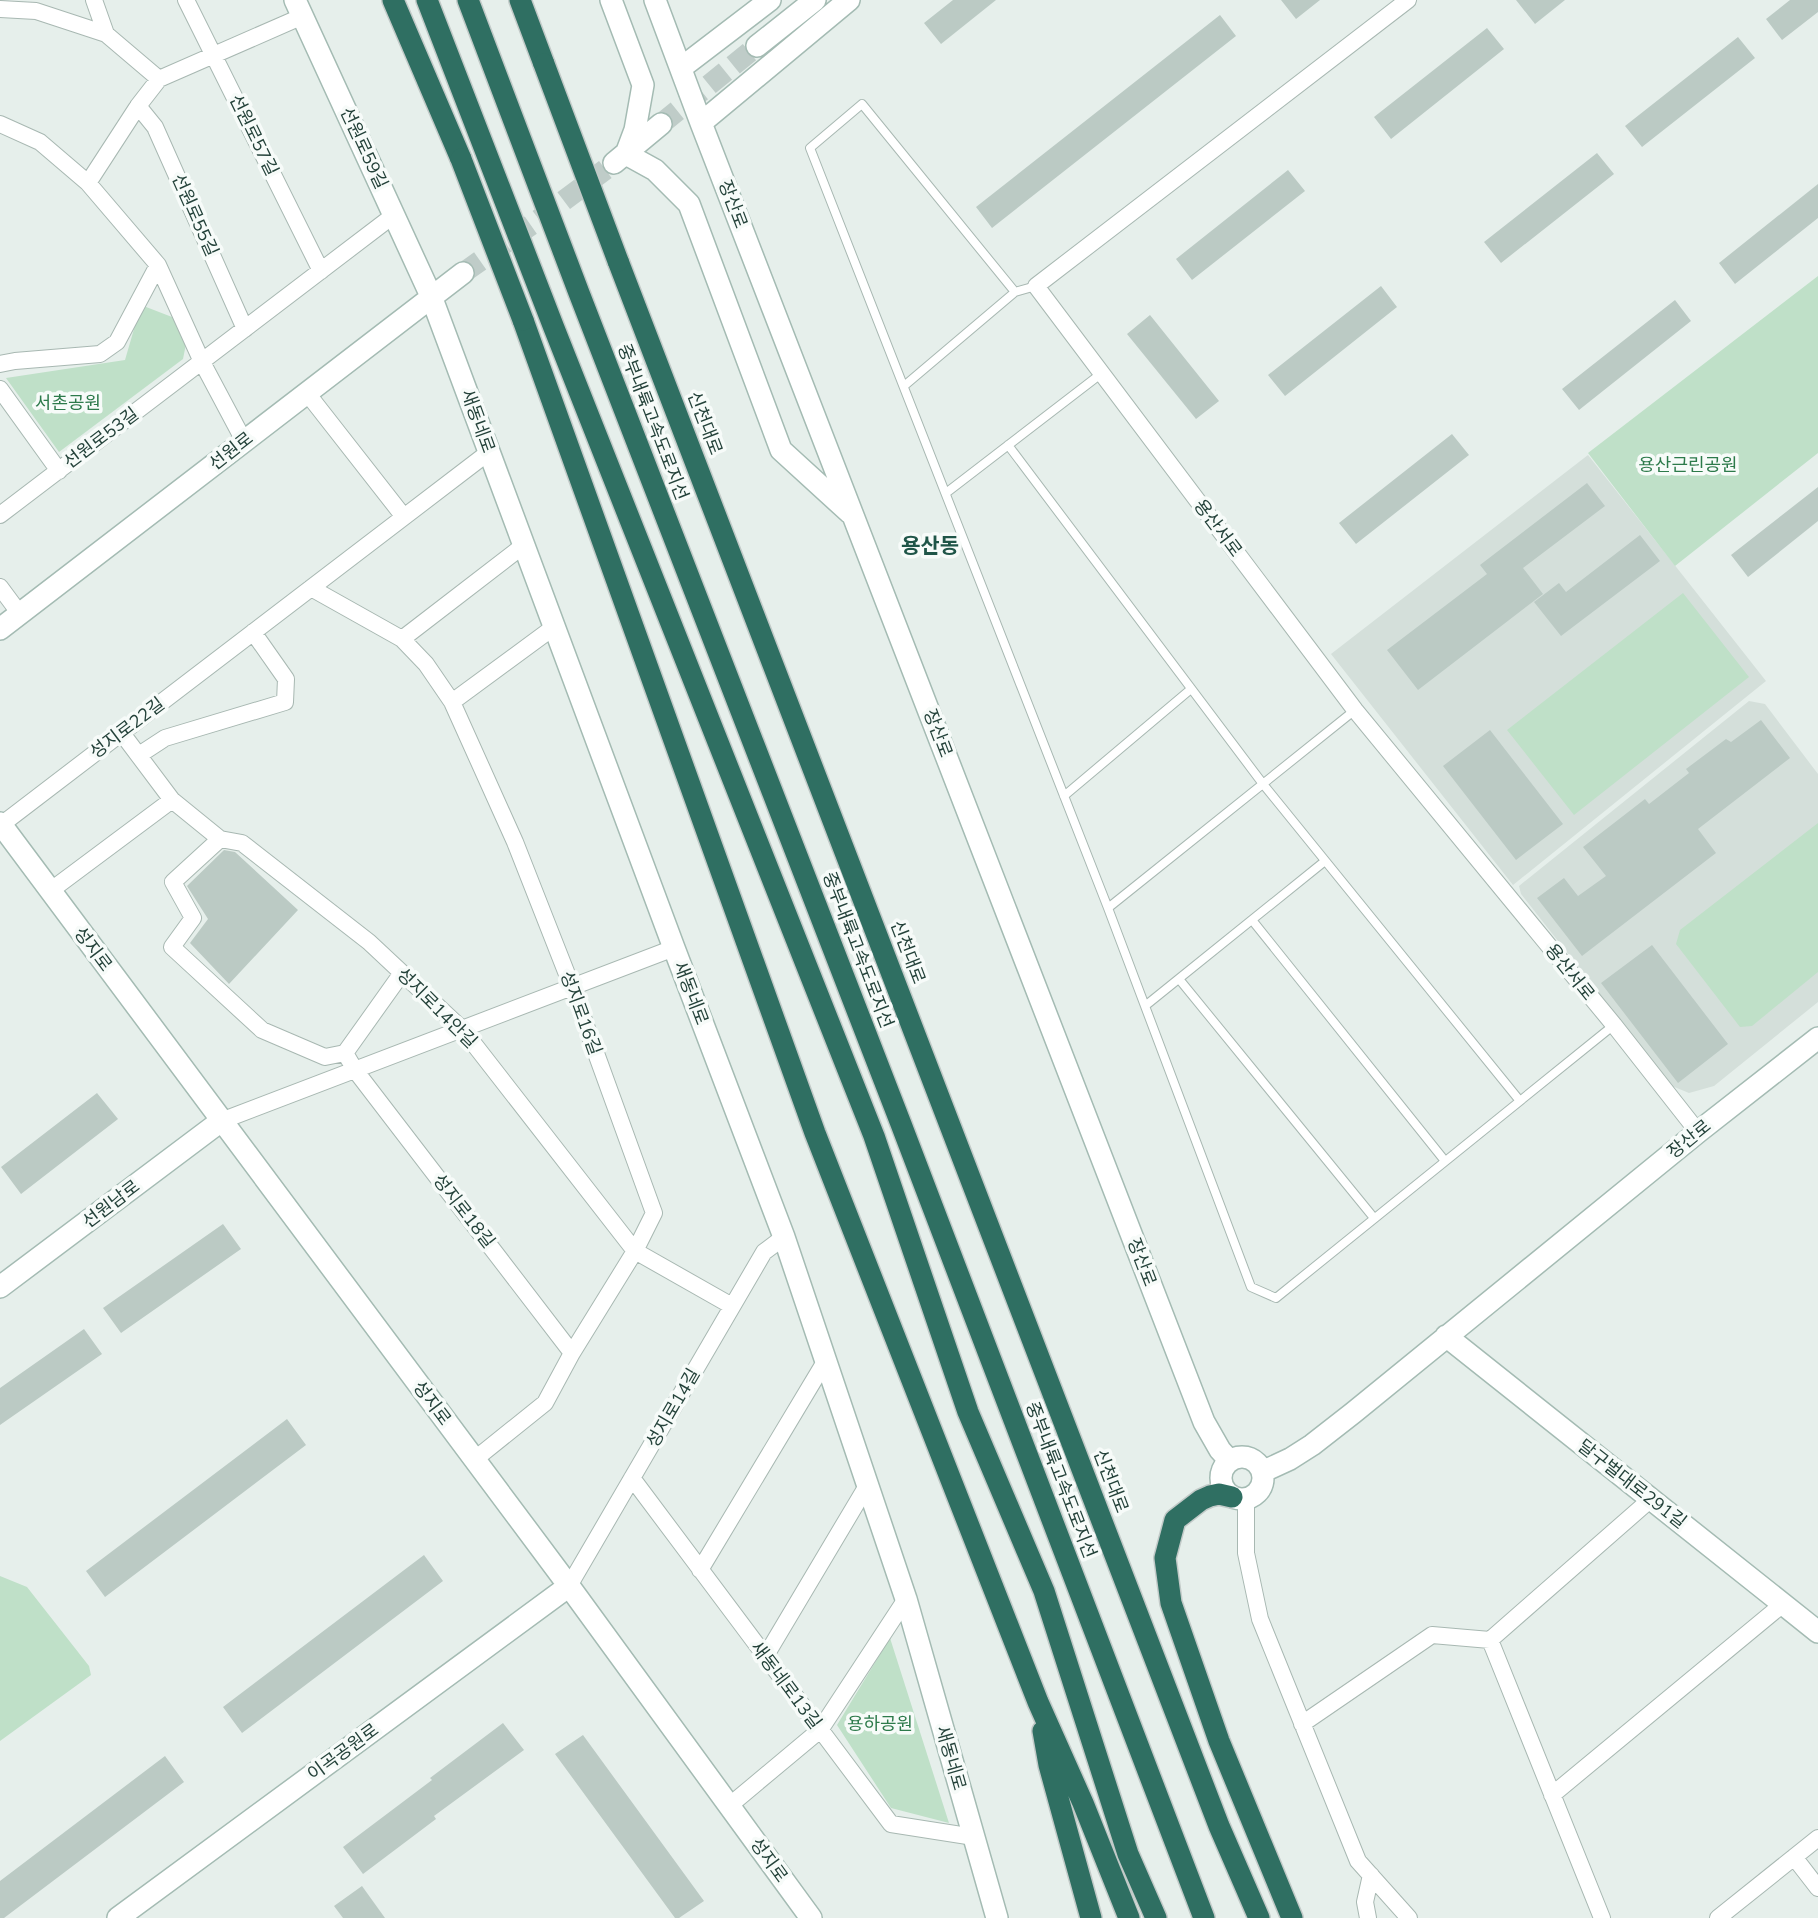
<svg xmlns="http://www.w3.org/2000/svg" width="1818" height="1918" viewBox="0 0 1818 1918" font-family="'Nunito Sans','Noto Sans KR',sans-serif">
  <rect width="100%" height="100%" fill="#e6efeb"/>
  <!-- built -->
  <path fill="#d4dfda" d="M1588 455 1766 681 1513 885 1331 654Z
    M1749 701 1765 704 1818 774V1002L1714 1086 1689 1093 1672 1086 1521 894 1519 886Z"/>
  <!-- green -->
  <path fill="#bfe0c8" d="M1818 276V453L1675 566 1588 453Z
    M141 305 190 324 183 359 59 452 6 378 125 360Z
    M1683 593 1749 677 1574 815 1507 730Z
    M1818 823V972L1752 1026 1740 1027 1676 944 1680 930Z
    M0 1576 27 1587 89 1666 91 1675 0 1741Z
    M890 1638 949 1823 891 1808 837 1725Z"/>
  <!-- building -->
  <path fill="#bbcac4" d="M953 0H996L941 44 924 23Z
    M1281 0H1320L1296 19Z
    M1516 0H1565L1535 24Z
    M1790 0H1818V12L1782 40 1766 19Z
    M1220 15 1236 36 992 228 976 207Z
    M1487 28 1504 49 1391 139 1374 117Z
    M1738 37 1755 58 1642 147 1625 126Z
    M1597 153 1614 174 1501 263 1484 242Z
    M1288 170 1305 191 1192 280 1176 259Z
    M1818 184V218L1735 284 1719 263Z
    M1381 286 1397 307 1285 396 1268 375Z
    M1675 300 1691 321 1579 410 1562 389Z
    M1150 315 1219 401 1196 419 1127 334Z
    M1452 434 1469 455 1356 544 1339 523Z
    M1587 483 1605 506 1523 568 1543 594 1418 690 1387 650 1487 574 1480 565Z
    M1818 487V521L1748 577 1731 555Z
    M1640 535 1660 561 1561 636 1534 602 1559 583 1566 592Z
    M1761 720 1790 758 1698 829 1716 853 1582 956 1537 898 1564 878 1578 896 1606 876 1583 847 1645 799 1649 804 1689 773 1686 769 1726 739 1731 742Z
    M1490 730 1563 824 1516 860 1443 766Z
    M224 850 235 852 298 910 229 984 190 943 208 919 187 886Z
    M1652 945 1728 1044 1678 1083 1601 983Z
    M97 1093 118 1119 21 1194 1 1167Z
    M223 1224 241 1249 121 1333 103 1308Z
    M84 1329 102 1354 0 1425V1388Z
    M287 1419 306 1445 105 1597 86 1571Z
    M424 1555 443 1581 242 1733 223 1707Z
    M503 1723 524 1750 434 1816 436 1819 363 1874 343 1847 432 1780 430 1778Z
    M583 1735 704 1901 679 1918H675L555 1754Z
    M165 1756 184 1782 4 1918H0V1881Z
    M362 1886 385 1918H343L334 1906Z"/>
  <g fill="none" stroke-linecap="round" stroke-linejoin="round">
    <!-- secondary-tunnel -->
    <path stroke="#bfccc8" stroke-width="21" stroke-dasharray="21 10" stroke-linecap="butt" d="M661 124 757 46
      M463 273 538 220 614 163"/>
    <!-- lane casing -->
    <g stroke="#a8b8b2" stroke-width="10">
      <path id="lane" d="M1036 286 1015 292 862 104 810 148 1108 908 1251 1287 1276 1298 1614 1025
        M904 386 1015 292
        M1008 445 1263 784 1520 1101
        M946 493 1102 373
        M1064 796 1191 689
        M1108 908 1355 710
        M1252 920 1445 1161
        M1179 979 1374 1218
        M1145 1006 1325 861"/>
    </g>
    <!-- street casing -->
    <g stroke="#a8b8b2" stroke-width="18">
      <path id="street" d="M94 0 106 34
        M186 0 321 271
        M1408 0 1036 286 1355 710 1614 1025 1698 1132
        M0 9 36 11 106 34 159 79
        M138 106 155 127 245 329
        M0 124 40 142 88 183 158 265 202 362 244 441
        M88 183 138 106 159 79 303 16
        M0 364 15 361 100 354 117 342 158 265
        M0 389 59 471
        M307 393 404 517
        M0 515 394 215
        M0 587 20 614
        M311 588 402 639 426 664 452 702 515 842 572 987 654 1213 635 1251 572 1353 545 1403 474 1460
        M402 639 524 545
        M452 702 554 627
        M121 732 172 800 220 839 242 843 369 942 463 1030 635 1251 732 1306
        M139 755 165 738 285 702 286 679 253 632
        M1 825 489 452
        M220 839 173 882 193 918 172 947 262 1030 325 1057 345 1053 355 1070 572 1353
        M50 891 172 800
        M345 1053 402 973
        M221 1121 674 948
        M632 1478 891 1824 974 1837
        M1246 1499V1553L1260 1619 1358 1861 1409 1918
        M700 1570 826 1360
        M569 1586 764 1252 784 1237
        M1490 1640 1651 1499
        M765 1657 868 1484
        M1302 1724 1432 1635 1490 1640 1602 1918
        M1552 1795 1783 1604
        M729 1806 820 1730 906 1599
        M1794 1857 1818 1888
        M1368 1918 1365 1902 1371 1875
        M1718 1918 1818 1838"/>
    </g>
    <!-- secondary casing -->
    <g stroke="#a4bbb3" stroke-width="24">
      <path id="secondary" d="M295 0 431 296 674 948 784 1237 906 1599 997 1918
        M611 0 643 85 635 130 626 154 655 170 689 204 781 450 850 513
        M655 0 701 123 1204 1422 1220 1450 1230 1461
        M757 46 815 0
        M681 68 770 0
        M701 123 849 0
        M614 163 661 124
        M0 629 463 273
        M0 823 569 1586 811 1918
        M0 1287 221 1121
        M1446 1336 1818 1632
        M1221 1478a21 21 0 1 1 42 0a21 21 0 1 1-42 0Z
        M1262 1472 1290 1459 1312 1445 1353 1413 1698 1132 1818 1038
        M118 1918 569 1586"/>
    </g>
    <!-- highway casing -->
    <g stroke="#c2cac8" stroke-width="24">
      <path id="highway" d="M393 0 461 159
        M427 0 554 328 874 1136 968 1412 1044 1591 1128 1854 1156 1918
        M468 0 579 293 901 1124 1204 1918
        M520 0 544 64
        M618 261 1219 1826 1259 1918
        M523 320 815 1133 1038 1702 1083 1803 1129 1918
        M1232 1497 1219 1494 1210 1496 1201 1500 1175 1520 1165 1558 1171 1603 1219 1741 1292 1918
        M1043 1731 1049 1765 1091 1918"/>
    </g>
    <!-- lane -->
    <use href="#lane" stroke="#fff" stroke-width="8"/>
    <!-- street -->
    <use href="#street" stroke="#fff" stroke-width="16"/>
    <!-- secondary -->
    <use href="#secondary" stroke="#fff" stroke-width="21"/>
    <!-- highway -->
    <use href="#highway" stroke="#2f6f62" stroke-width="21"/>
    <!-- highway-bridge casing -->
    <g stroke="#c2cac8" stroke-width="24" stroke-linecap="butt">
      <path id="highway-bridge" d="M544 64 618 261
        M461 159 523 320"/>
    </g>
    <!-- highway-bridge -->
    <use href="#highway-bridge" stroke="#2f6f62" stroke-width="21"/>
  </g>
  <g text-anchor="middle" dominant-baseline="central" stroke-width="7" stroke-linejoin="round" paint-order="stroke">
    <!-- street labels -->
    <g font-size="18" fill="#24423a" stroke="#f7fbf9">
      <text transform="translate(254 135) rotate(64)">선원로57길</text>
      <text transform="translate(364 148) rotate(65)">선원로59길</text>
      <text transform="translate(733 204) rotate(69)">장산로</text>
      <text transform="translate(195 215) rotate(66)">선원로55길</text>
      <text transform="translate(478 421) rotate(70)">새동네로</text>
      <text transform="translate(653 422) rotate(69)">중부내륙고속도로지선</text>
      <text transform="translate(705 423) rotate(69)">신천대로</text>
      <text transform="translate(101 438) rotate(-37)">선원로53길</text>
      <text transform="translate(231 451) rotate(-38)">선원로</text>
      <text transform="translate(1218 528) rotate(53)">용산서로</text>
      <text transform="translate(127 728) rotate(-37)">성지로22길</text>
      <text transform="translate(938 733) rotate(69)">장산로</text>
      <text transform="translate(93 949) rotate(53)">성지로</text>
      <text transform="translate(858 950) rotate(69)">중부내륙고속도로지선</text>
      <text transform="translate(908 952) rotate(69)">신천대로</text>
      <text transform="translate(1570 972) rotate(51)">용산서로</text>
      <text transform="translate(691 993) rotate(69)">새동네로</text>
      <text transform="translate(437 1008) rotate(45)">성지로14안길</text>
      <text transform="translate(581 1013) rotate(70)">성지로16길</text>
      <text transform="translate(1689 1139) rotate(-39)">장산로</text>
      <text transform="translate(111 1204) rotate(-37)">선원남로</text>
      <text transform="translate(464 1211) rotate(52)">성지로18길</text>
      <text transform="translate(1142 1262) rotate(69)">장산로</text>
      <text transform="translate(432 1403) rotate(53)">성지로</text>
      <text transform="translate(673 1408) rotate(-60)">성지로14길</text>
      <text transform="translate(1061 1480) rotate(69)">중부내륙고속도로지선</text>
      <text transform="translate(1111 1481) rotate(69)">신천대로</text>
      <text transform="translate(1632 1484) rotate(38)">달구벌대로291길</text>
      <text transform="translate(786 1685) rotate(53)">새동네로13길</text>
      <text transform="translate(343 1752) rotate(-36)">이곡공원로</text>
      <text transform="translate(951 1758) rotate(74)">새동네로</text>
      <text transform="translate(769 1860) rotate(54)">성지로</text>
    </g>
    <!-- park labels -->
    <g font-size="18" fill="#2d7a4b" stroke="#f7fbf9">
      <text x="68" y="403">서촌공원</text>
      <text x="1688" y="465">용산근린공원</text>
      <text x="880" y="1724">용하공원</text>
    </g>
    <!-- quarter labels -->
    <g font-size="21" font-weight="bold" fill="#1f5548" stroke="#f7fbf9">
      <text x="930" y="546">용산동</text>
    </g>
  </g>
</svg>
